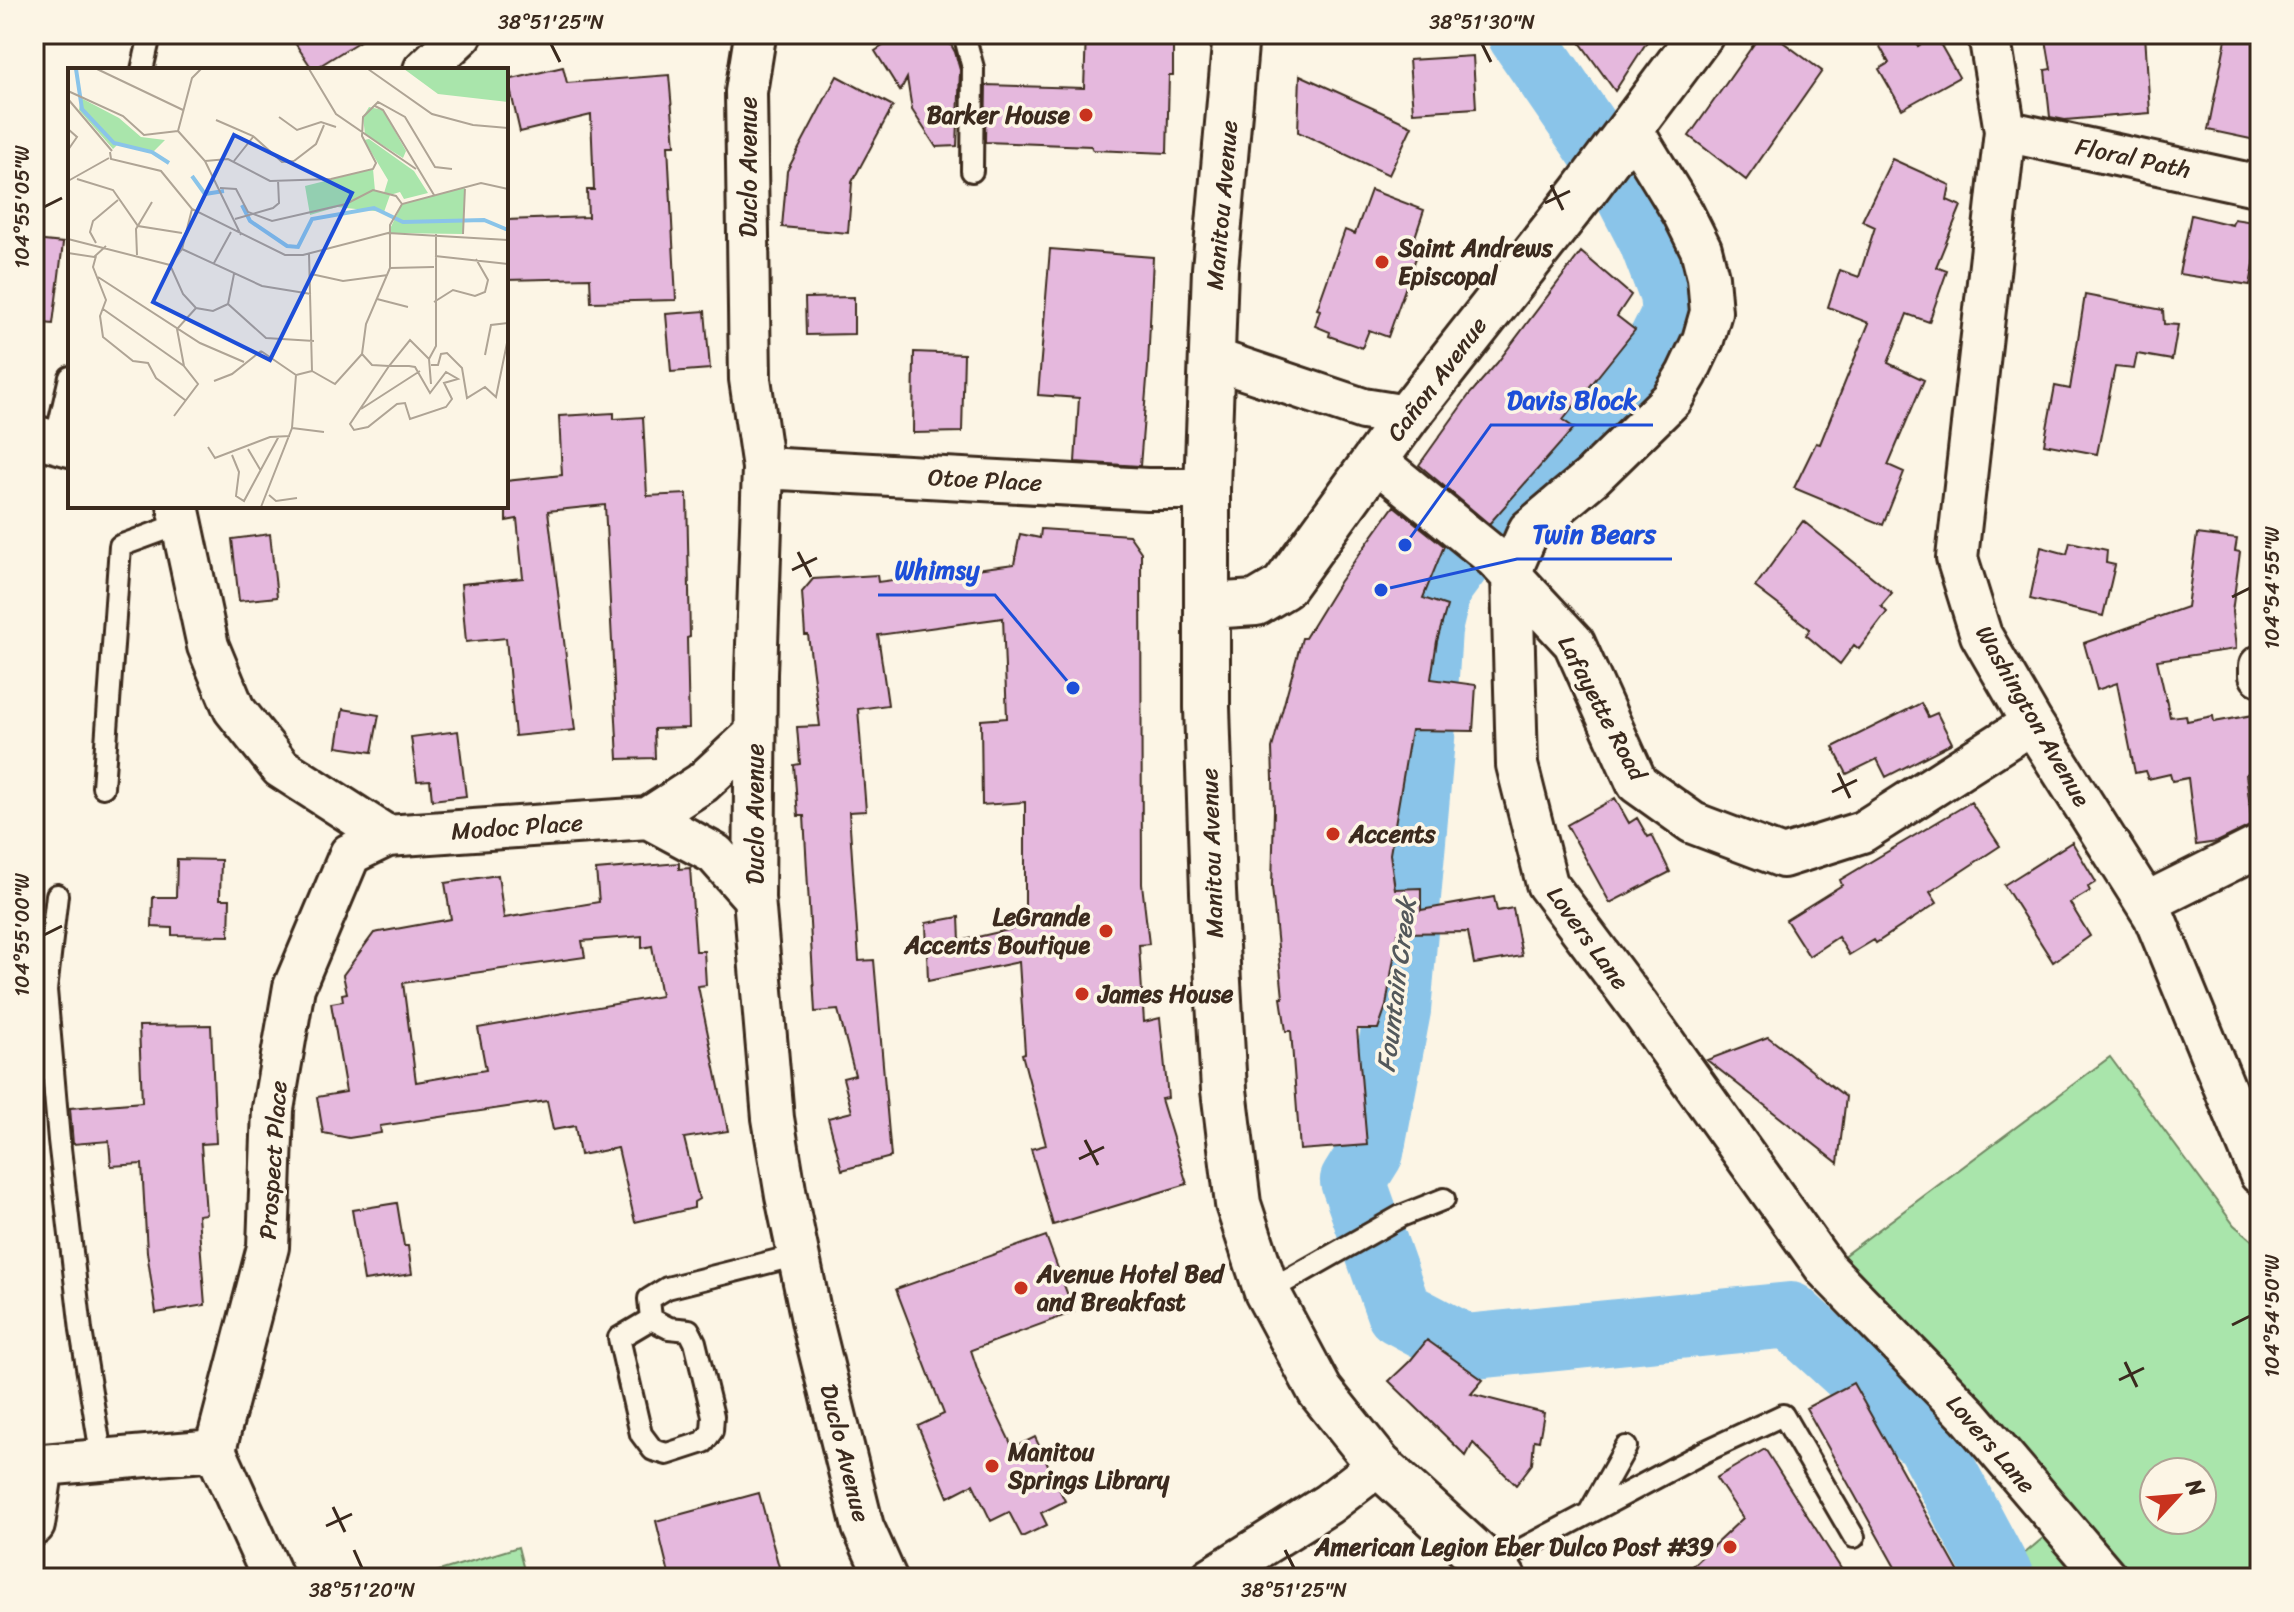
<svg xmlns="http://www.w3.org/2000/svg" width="2294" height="1612" viewBox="0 0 2294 1612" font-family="Sriracha,sans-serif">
  <rect width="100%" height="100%" fill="#fcf5e5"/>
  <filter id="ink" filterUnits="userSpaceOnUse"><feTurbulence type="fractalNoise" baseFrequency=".0125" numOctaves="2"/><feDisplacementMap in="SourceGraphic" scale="16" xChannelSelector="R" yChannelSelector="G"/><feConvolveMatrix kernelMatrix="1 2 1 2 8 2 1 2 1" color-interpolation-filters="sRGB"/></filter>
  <g filter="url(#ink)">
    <!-- green -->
    <path fill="#a9e5ab" stroke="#728864" stroke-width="2" fill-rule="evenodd" d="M2110 1057 2234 1225 2260 1247V1578H2109L1826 1269ZM2154 1472H2202V1520H2154Z
      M2055 1528 2100 1578H2035L2024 1554Z
      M518 1547 526 1578H416Z"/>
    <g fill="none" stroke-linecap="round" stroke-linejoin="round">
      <!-- river -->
      <path stroke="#8ac4e9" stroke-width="66" d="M1520 34 1621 181 1651 239 1672 294 1674 315 1657 349 1583 440 1551 475 1474 540 1439 587 1429 629 1422 739 1398 1010 1371 1152 1353 1181 1399 1312 1465 1347 1790 1315 1928 1441 2001 1578"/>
    </g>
    <!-- building -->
    <path fill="#e5b8dd" stroke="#3b2a1e" stroke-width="2" fill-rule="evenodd" d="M289 34H371L313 70Z
      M901 34H945L955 52 960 70 957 146 936 147 912 110 907 78 900 91 875 51Z
      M1086 34H1173V75H1169L1167 153 1093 150 1091 146 985 142 986 85 1084 88Z
      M1574 34H1652L1615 91Z
      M1761 34H1772L1822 71 1746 180 1689 136Z
      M1873 34H1911L1918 46 1935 35 1959 77 1902 109 1879 69 1889 63Z
      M2045 34H2145L2150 113 2065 120 2050 117 2045 70 2051 69Z
      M2227 34H2260V141L2208 130Z
      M1473 56 1476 108 1413 112 1409 60Z
      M563 67 567 83 669 75 675 145H668L676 300 591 302 590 278 506 280V220L588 217 587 190H594L591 115 520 132 508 80Z
      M1300 75 1412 126 1389 175 1298 132Z
      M837 76 893 106 852 182 848 233 782 227 787 171Z
      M1892 159 1950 185 1947 200 1961 206 1936 267 1947 271 1929 322 1907 314 1888 363 1924 380 1888 465 1904 472 1883 525 1794 488 1816 443 1820 444 1869 323 1828 307 1840 270 1859 277 1875 227 1862 221Z
      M1371 190 1424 210 1411 249 1418 252 1388 337 1369 330 1362 348 1329 336 1330 332 1315 326 1320 310 1317 309 1345 230 1355 234Z
      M2191 215 2232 225 2234 219 2260 223V255L2256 254 2250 285 2179 274Z
      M34 240 63 243 53 324 34 322Z
      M1050 249 1153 257 1148 367 1140 466 1075 462 1079 398 1038 395Z
      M1581 252 1631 295 1617 316 1635 330 1563 420 1574 428 1489 524 1419 465 1469 395 1497 363Z
      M2085 295 2163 310 2164 324 2178 325 2172 360 2137 354 2134 369 2115 367 2097 454 2044 444 2055 386 2070 389Z
      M854 297V334L806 335 805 298Z
      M705 311 710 369 671 372 666 314Z
      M914 352 964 354 962 432 913 433Z
      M614 413V419L643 417 647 496 687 494 690 637 687 638 689 728 654 729 655 758 618 759 605 505 548 511 575 730 515 736 506 638 466 642 461 584 523 578 517 519 506 521V481L562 475 559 416Z
      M1394 506 1444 546 1423 598 1447 606 1437 641 1431 679 1476 685 1473 731 1411 730 1390 854 1395 889 1421 888V910L1494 897 1497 911 1513 908 1522 956 1474 964 1468 932 1398 933 1386 1006 1378 1029H1357L1367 1145 1300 1150 1291 1031H1286L1281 998H1283L1272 887 1274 810 1272 748 1302 638H1305L1340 581Z
      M1803 521 1892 593 1881 606 1887 612 1859 649 1854 645 1840 664 1806 635 1810 629 1755 587Z
      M1041 529 1129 535 1141 552 1142 884 1149 944 1139 945 1144 1022 1160 1018 1168 1098 1161 1099 1187 1184 1053 1225 1031 1149 1046 1145 1022 1054 1025 1053 1019 962 928 981 926 923 959 917 960 941 1025 926V802L982 805 981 720 1007 718 1003 618 878 635 888 705 858 709 866 811 849 812 859 961 874 960 891 1157 842 1170 828 1118 852 1112 843 1078 855 1075 838 1010 815 1012 804 816H798L794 765 800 764 797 727 820 726 808 635H805L802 592 813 579 877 575 878 582 1014 564 1020 534 1040 538Z
      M270 534 277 597 239 601 232 539Z
      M2197 534 2237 539 2235 551 2240 552 2232 612 2236 649 2157 660 2170 717 2186 715 2187 721 2213 716 2214 722 2253 715 2260 755V770L2246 774 2252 825 2217 842 2196 845 2188 778 2172 781 2170 774 2148 779 2145 771 2135 773 2117 683 2097 690 2084 643 2187 607Z
      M2070 542 2107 550 2106 563 2115 565 2103 616 2030 599 2041 547 2067 554Z
      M1921 703 1928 717 1937 713 1952 743 1886 777 1877 759 1847 774 1833 747Z
      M343 709 379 715 372 752 337 747Z
      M458 731 466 796 432 800 430 780 417 781 411 737Z
      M1615 798 1629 823 1637 818 1648 837 1652 835 1670 872 1610 903 1567 825Z
      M1971 802 2000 846 1930 892 1937 903 1876 943 1874 940 1849 955 1838 937 1809 956 1786 920 1842 885 1840 880Z
      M2072 842 2096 882 2088 887 2090 891 2070 903 2090 936 2053 962 2004 885Z
      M177 859 221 860 220 899H230L229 936 172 935V928L152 927 153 897H176Z
      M679 863V869L690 868 696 951H704L706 985 698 986 728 1131 684 1138 699 1199 694 1202V1208L635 1222 618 1148 580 1155 575 1126 553 1130 547 1101 380 1126 381 1133 349 1138 323 1133 317 1097 346 1092 331 1003 343 1001 342 994 347 993 343 975 374 933 451 919 445 883 498 875 504 918 599 902 596 870ZM642 936V948L652 946 661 996 478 1028 486 1070 416 1082 403 983 585 957 582 941Z
      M211 1025 216 1143 201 1144 206 1214 198 1215 205 1305 156 1313 147 1252 142 1164 111 1166 109 1141 73 1144 70 1108 142 1102 139 1026Z
      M1768 1037 1846 1097 1838 1163 1707 1060Z
      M397 1203 404 1246H408L412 1274 364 1281 352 1210Z
      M1046 1236 1074 1312 971 1350 982 1383 1013 1448 1035 1437 1065 1501 1041 1513 1047 1525 1022 1537 1009 1512 991 1521 973 1484 948 1497 918 1426 944 1414 896 1289Z
      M1427 1340 1483 1380 1471 1394 1544 1413 1539 1441 1534 1440 1532 1464 1516 1485 1473 1443 1466 1456 1389 1381 1410 1361Z
      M1853 1383 1962 1578H1901L1806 1408Z
      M1765 1449 1847 1578H1679L1743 1518 1716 1478Z
      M759 1493 782 1578H670L656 1521Z"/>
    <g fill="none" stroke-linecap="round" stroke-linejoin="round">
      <!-- lane casing -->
      <g stroke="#3b2a1e" stroke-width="26">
        <path id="lane" d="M964 34 973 68 972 171
          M142 70 148 44
          M55 442 70 377
          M103 787 120 546 180 524
          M57 895 46 990 59 1140 81 1330 102 1460
          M1267 1292 1401 1216 1444 1199
          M651 1319 669 1328 689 1330 695 1342 713 1416 712 1431 704 1442 667 1454 653 1450 641 1434 619 1338Z
          M651 1319 649 1299 667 1288 798 1255
          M1589 1513 1626 1447
          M1490 1566 1706 1451 1783 1415 1854 1537"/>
      </g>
      <!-- street casing -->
      <g stroke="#3b2a1e" stroke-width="46">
        <path id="street" d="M1989 34 2005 131 1957 558 1981 635 2032 723 2154 916 2260 1174
          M755 36 746 92 750 379 763 468 756 674 754 898 773 1118 786 1196 813 1325 863 1527 886 1578
          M424 70 462 34
          M1631 128 1683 213 1701 249 1708 277 1711 312 1703 340 1687 374 1672 399 1592 477 1529 530 1515 562 1512 576 1517 765 1547 884 1639 1007 1826 1269 1969 1416 2107 1578
          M2005 131 2260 186
          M1211 358 1363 409 1407 416
          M34 436 70 446
          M1376 461 1495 558 1574 643 1637 783 1693 823 1783 857 1862 832 2032 723
          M763 468 1147 489H1207
          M178 506 208 646 234 709 281 768 387 836 350 854 294 987 273 1109 268 1247 215 1450 273 1578
          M2260 666V675
          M648 818 715 854 754 898
          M387 836 648 818 702 783 755 734
          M2146 903 2260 846
          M43 1465 215 1450
          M34 1525 43 1465
          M1211 1578 1328 1504 1379 1465"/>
      </g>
      <!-- secondary casing -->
      <g stroke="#3b2a1e" stroke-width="50">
        <path id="secondary" d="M1236 34 1215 269 1207 489V707L1213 892 1224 1090 1238 1204 1267 1292 1320 1391 1379 1465 1503 1578
          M1208 606 1256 603 1283 587 1407 416 1583 192 1701 34"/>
      </g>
      <!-- lane -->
      <use href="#lane" stroke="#fcf5e5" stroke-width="20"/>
      <!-- street -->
      <use href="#street" stroke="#fcf5e5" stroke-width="40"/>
      <!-- secondary -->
      <use href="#secondary" stroke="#fcf5e5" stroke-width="44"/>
    </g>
  </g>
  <!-- ticks -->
  <path fill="none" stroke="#3b2a1e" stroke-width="3" d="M551 44 560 62M1482 44 1491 62M1551 185 1563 210M1545 203 1570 191M44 207 62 198M798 552 811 577M792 570 817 558M2232 597 2250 588M1838 773 1850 798M1832 792 1857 780M44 935 62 926M1085 1140 1098 1165M1079 1159 1104 1147M2232 1325 2250 1316M2125 1362 2137 1387M2119 1380 2144 1368M333 1507 345 1532M326 1526 352 1514M354 1550 362 1568M1285 1550 1294 1568"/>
  <!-- markers -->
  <g fill="#c8321e" stroke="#fcf5e5" stroke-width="3">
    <circle cx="1086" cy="115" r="8"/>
    <circle cx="1382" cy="262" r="8"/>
    <circle cx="1333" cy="834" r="8"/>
    <circle cx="1106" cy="931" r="8"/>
    <circle cx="1082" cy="994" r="8"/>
    <circle cx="1021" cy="1288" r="8"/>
    <circle cx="992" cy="1466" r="8"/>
    <circle cx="1730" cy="1547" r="8"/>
  </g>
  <g text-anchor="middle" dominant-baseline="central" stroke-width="7" stroke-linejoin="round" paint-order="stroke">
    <!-- poi labels -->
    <g font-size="24" font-weight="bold" fill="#3b2a1e" stroke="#fcf5e5" text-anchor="start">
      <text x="1070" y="115" text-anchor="end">Barker House</text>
      <text x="1398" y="248">Saint Andrews<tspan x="1398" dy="28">Episcopal</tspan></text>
      <text x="1349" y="834">Accents</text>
      <text x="1090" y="917" text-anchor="end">LeGrande<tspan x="1090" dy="28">Accents Boutique</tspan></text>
      <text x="1098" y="994">James House</text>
      <text x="1037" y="1274">Avenue Hotel Bed<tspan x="1037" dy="28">and Breakfast</tspan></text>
      <text x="1008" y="1452">Manitou<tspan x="1008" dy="28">Springs Library</tspan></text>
      <text x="1714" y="1547" text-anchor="end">American Legion Eber Dulco Post #39</text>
    </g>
    <!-- street labels -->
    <g font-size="24" fill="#3b2a1e" stroke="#fcf5e5">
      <text transform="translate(2133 158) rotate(12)">Floral Path</text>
      <text transform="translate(748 167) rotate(-90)">Duclo Avenue</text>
      <text transform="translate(1222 205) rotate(-85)">Manitou Avenue</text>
      <text transform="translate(1437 379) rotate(-53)">Cañon Avenue</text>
      <text transform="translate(985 480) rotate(3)">Otoe Place</text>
      <text transform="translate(1602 708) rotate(62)">Lafayette Road</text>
      <text transform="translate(2033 716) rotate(60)">Washington Avenue</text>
      <text transform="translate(755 814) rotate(-90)">Duclo Avenue</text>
      <text transform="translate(517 827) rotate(-4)">Modoc Place</text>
      <text transform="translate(1212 853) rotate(-92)">Manitou Avenue</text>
      <text transform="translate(1588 938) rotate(54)">Lovers Lane</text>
      <text transform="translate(273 1160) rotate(-86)">Prospect Place</text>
      <text transform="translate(1991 1444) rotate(49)">Lovers Lane</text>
      <text transform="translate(845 1453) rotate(76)">Duclo Avenue</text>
    </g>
    <!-- water labels -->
    <g font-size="26" font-style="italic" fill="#53585b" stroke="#fcf5e5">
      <text transform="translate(1396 985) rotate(-83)">Fountain Creek</text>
    </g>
  </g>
  <!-- overview -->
  <g transform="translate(68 68)">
    <rect width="440" height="440" fill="#fcf5e5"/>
    <path d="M336 1H440V34L370 26ZM13 30 51 50 73 69 97 72 86 83 50 76 45 81 11 42ZM301 39 315 42 338 83 335 90 297 66 295 49ZM301 71 346 103 360 125 336 131 332 124 322 127 316 144 269 139 242 147 237 118 305 101 307 123 316 125 320 112 296 72ZM397 119 395 166 320 165 334 136Z" fill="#a9e5ab"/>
    <path fill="none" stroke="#8ac4e9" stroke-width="4" d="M8 1 14 41 46 75 84 84 101 95M124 108 137 126 156 123M174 137 182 153 219 178 230 179 244 151 306 140 335 154 416 152 440 162"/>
    <path fill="none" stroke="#afa495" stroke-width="2" d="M29 1 115 42M241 1 268 46 348 101M300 1 364 46 405 57 440 60M0 23 55 48 76 67 110 63M0 31 44 83M307 38 315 42 366 127M211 49 229 62 253 54 268 59M148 52 185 68 214 94 226 93M0 61 9 69 0 82M110 63 137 93 173 167M110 63 124 10 133 1M42 84 43 91 93 103 124 141 217 187H235L320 165 440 172M137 93 160 91 202 113 263 111 305 101 308 95 294 68 295 49 310 34 337 49 367 99 384 101M166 93 185 69M226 93 248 76 256 57M9 111 45 122 70 158 114 165M0 113 41 90M152 120 168 121 180 144 204 153 278 136 305 122 328 128 334 136M167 151 205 140 211 135 210 112M395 166 397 119M0 171 102 197M28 175 22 164 25 153 50 132M114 181 194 218 243 226M0 185 26 189 38 178M241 186 244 303M69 187 68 161 84 134M28 188 25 199 38 232 32 248 35 269 65 293 80 295 88 310 117 332M367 188 440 196M146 195 163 164M102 197 115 226 128 240 145 243 160 236 198 270 246 273M102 197 114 181 124 141M322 200 366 199M243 206 275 213 320 207M30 209 132 275 176 294M309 231 340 239M366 234 385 222 407 228 417 224 420 212 408 191M160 236 166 206M35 241 116 298M193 283 228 307M294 286 304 297 321 298H341L347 299 362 325 378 304 390 311 376 315 384 331 378 339 342 351 337 335 329 336 300 359 286 362 282 356 321 298 342 272 361 291 363 316M417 287 423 257 440 255M361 291 368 278V166M363 297H370L373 286 379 285 394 300 399 330 417 319 428 329 440 270M244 303 267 316 294 286 298 256 322 200V157L334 136 413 115 440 121M146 313 164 306 193 283M293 341 352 303M106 348 130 316 116 298 109 261 128 240M224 360 256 364M140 379 147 390 202 369 222 368M180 381 193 403M164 387 171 404 168 428 176 433 211 368M201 427 208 433 229 430M193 439 224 360 228 307 244 303"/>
    <path fill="#1d4ed8" fill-opacity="0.15" stroke="#1d4ed8" stroke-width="4" d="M166 67 284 125 202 292 85 234Z"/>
    <rect width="440" height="440" fill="none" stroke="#3b2a1e" stroke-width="4"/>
  </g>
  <!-- callouts -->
  <path fill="none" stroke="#1d4ed8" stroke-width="3" d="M1405 545L1491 425H1653M1381 590L1517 559H1672M1073 688L995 595H878"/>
  <g fill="#1d4ed8" stroke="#fcf5e5" stroke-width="3">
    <circle cx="1405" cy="545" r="8"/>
    <circle cx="1381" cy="590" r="8"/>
    <circle cx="1073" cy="688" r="8"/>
  </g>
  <g font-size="26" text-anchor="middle" font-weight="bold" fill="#1d4ed8" stroke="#fcf5e5" stroke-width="7" stroke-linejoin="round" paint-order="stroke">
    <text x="1572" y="409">Davis Block</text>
    <text x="1594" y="543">Twin Bears</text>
    <text x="937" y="579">Whimsy</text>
  </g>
  <!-- margin -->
  <rect width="2294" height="1612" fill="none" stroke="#fcf5e5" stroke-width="88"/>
  <!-- north arrow -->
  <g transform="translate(2178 1496) rotate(64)"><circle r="38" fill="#fcf5e5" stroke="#afa495" stroke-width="2"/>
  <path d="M0-6L14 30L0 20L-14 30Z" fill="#c8321e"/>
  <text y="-12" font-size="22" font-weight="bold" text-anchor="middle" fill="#3b2a1e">N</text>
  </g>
  <rect x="44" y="44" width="2206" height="1524" fill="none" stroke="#3b2a1e" stroke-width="3"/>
  <g font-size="20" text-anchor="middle" fill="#3b2a1e">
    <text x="551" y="29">38°51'25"N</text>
    <text x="1482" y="29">38°51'30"N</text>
    <text transform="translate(22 207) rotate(-90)" y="7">104°55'05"W</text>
    <text transform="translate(2272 588) rotate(-90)" y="7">104°54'55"W</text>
    <text transform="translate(22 935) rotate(-90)" y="7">104°55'00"W</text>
    <text transform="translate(2272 1316) rotate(-90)" y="7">104°54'50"W</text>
    <text x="362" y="1597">38°51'20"N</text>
    <text x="1294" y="1597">38°51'25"N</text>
  </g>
</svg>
